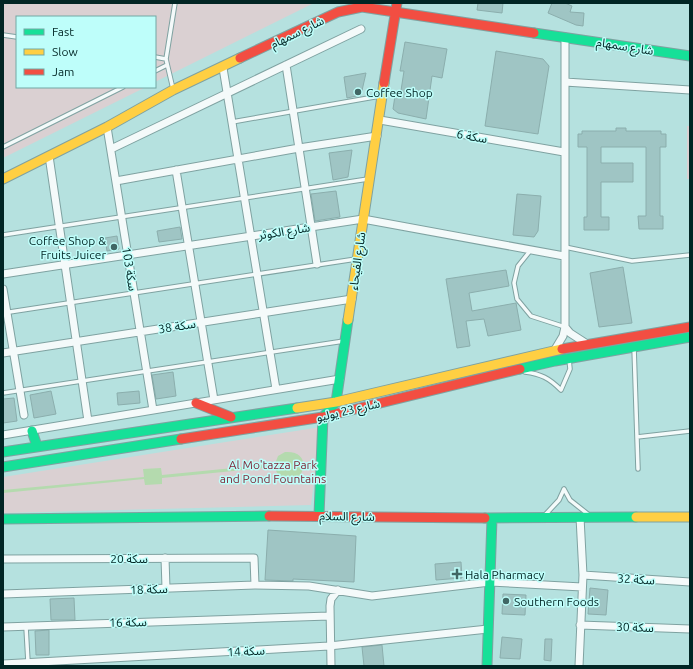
<svg xmlns="http://www.w3.org/2000/svg" width="693" height="669" viewBox="0 0 693 669" font-family="Ubuntu,'Noto Sans Arabic',sans-serif">
  <rect width="100%" height="100%" fill="#b5e1df"/>
  <!-- green -->
  <path fill="#dad0d2" d="M3 3H314L155 82V17H17V87H146L3 158Z
    M687 126H690V179H687Z
    M321 427 311 505 3 513V477Z"/>
  <!-- water -->
  <path fill="#b4daae" d="M285 452C315 450 304 487 284 479 279 477 276 472 275 467L162 478V484L145 485 144 479 3 493V490L144 477 143 469 161 468 162 475 275 464 278 456Z"/>
  <!-- building -->
  <path fill="#9fc5c4" stroke="#8baead" d="M478 3H503L502 13 477 10Z
    M552 3H565L572 6 570 12 584 13 583 26 576 25 548 13Z
    M405 42 447 49 442 78 432 76 426 119 398 113 393 109 395 96 400 97 404 71H400Z
    M496 51 543 59 549 66 538 134 485 126Z
    M366 73 361 95 347 98 344 77Z
    M616 128H626V131H661V134H666V147H660V216H663V229H639L638 216H646V147H601V163H633V182H601V217H609V230H584V217H587V147H578V134H582V131H616Z
    M352 150 348 177 333 180 329 153Z
    M336 191 340 217 315 221 311 194Z
    M517 194 541 196 538 231 534 237 513 235Z
    M180 227 182 239 159 242 157 231Z
    M117 236 119 249 107 251 105 238Z
    M623 267 632 323 599 327 590 273Z
    M506 270 509 286 469 293 472 311 516 303 521 330 488 336 484 319 466 321 470 346 457 348 446 279Z
    M173 372 176 396 156 399 152 375Z
    M51 391 56 414 34 418 30 395Z
    M139 391 140 403 118 405 117 393Z
    M14 398 17 421 3 423V399Z
    M268 530 356 536 354 582 293 579V581L265 580Z
    M461 562 462 578 436 580 435 564Z
    M590 588 608 590 606 615 588 614Z
    M503 594 526 595 525 615 502 614Z
    M74 598 75 620H51L50 599Z
    M49 630V655H36L35 631Z
    M502 637 522 639 520 659 500 658Z
    M545 639H552L551 661 544 660Z
    M382 645 384 666H364L362 647Z"/>
  <g fill="none" stroke-linecap="round" stroke-linejoin="round">
    <!-- lane casing -->
    <g stroke="#7fa2a1" stroke-width="5.5">
      <path id="lane" d="M3 35 17 37
        M155 57 166 59
        M155 71 167 65
        M173 89 166 59 175 3
        M232 122 380 96
        M3 147 123 87
        M3 235 368 179
        M565 247 632 261 690 255
        M530 251 518 266 514 283 517 299 531 316 565 327
        M3 313 356 259
        M634 347 638 469
        M525 372C541 374 549 378 561 390L570 369 569 359
        M3 393 344 341
        M637 437 690 431
        M564 489 570 500 589 515
        M545 515 559 500 564 489
        M26 627 28 662"/>
    </g>
    <!-- street casing -->
    <g stroke="#7fa2a1" stroke-width="9">
      <path id="street" d="M286 65 317 264
        M223 68 276 389
        M565 82 690 90
        M380 120 564 152
        M107 127 153 410
        M111 149 361 29
        M49 156 88 421
        M176 170 214 400
        M116 181 299 148 377 136
        M3 274 363 219 564 256
        M3 289 24 415
        M565 327 570 333 587 344
        M554 351 563 336 565 327V37
        M3 353 352 299
        M3 435 340 379
        M165 558 166 588
        M3 559 254 558 255 585
        M583 575 690 582
        M3 594 255 585 309 586 372 596 490 582 582 587
        M580 625 690 629
        M3 627 329 616
        M3 664 329 646 488 629
        M331 666 330 606 331 599 338 590
        M579 666 583 575 580 517"/>
    </g>
    <!-- fast casing -->
    <g stroke="#7fa2a1" stroke-width="11">
      <path id="fast" d="M534 33 690 56
        M520 369 555 361 690 337
        M32 431 37 446
        M3 452 297 408
        M3 467 181 439
        M319 515 323 417 336 402 348 320
        M485 518 636 517
        M3 519 269 516
        M487 666 492 518"/>
    </g>
    <!-- slow casing -->
    <g stroke="#7fa2a1" stroke-width="11">
      <path id="slow" d="M3 179 107 127 173 90 240 58
        M348 320 384 83
        M297 408 336 402 562 349
        M636 517H690"/>
    </g>
    <!-- jam casing -->
    <g stroke="#7fa2a1" stroke-width="11">
      <path id="jam" d="M240 58 338 12 362 7 534 33
        M384 83 397 3
        M562 349 690 327
        M196 403 231 417
        M181 439 323 417 520 369
        M269 516 485 518"/>
    </g>
    <!-- lane -->
    <use href="#lane" stroke="#f4fafa" stroke-width="3.5"/>
    <!-- street -->
    <use href="#street" stroke="#f4fafa" stroke-width="7"/>
    <!-- fast -->
    <use href="#fast" stroke="#16e098" stroke-width="9"/>
    <!-- slow -->
    <use href="#slow" stroke="#ffcf43" stroke-width="9"/>
    <!-- jam -->
    <use href="#jam" stroke="#f24e42" stroke-width="9"/>
  </g>
  <!-- markers -->
  <g fill="#406765" stroke="#befefa" stroke-width="1.5">
    <circle cx="358" cy="92" r="4"/>
    <circle cx="114" cy="247" r="4"/>
    <path d="M455 568h4v4h4v4h-4v4h-4v-4h-4v-4h4z"/>
    <circle cx="506" cy="601" r="4"/>
  </g>
  <g text-anchor="middle" dominant-baseline="central" stroke-width="3" stroke-linejoin="round" paint-order="stroke">
    <!-- street labels -->
    <g font-size="12" fill="#012524" stroke="#befefa">
      <text transform="translate(297 32) rotate(-26)">شارع سمهام</text>
      <text transform="translate(625 46) rotate(9)">شارع سمهام</text>
      <text transform="translate(472 136) rotate(10)">سكة 6</text>
      <text transform="translate(284 231) rotate(-9)">شارع الكوثر</text>
      <text transform="translate(357 261) rotate(-82)">شارع الفيحاء</text>
      <text transform="translate(130 269) rotate(81)">سكة 103</text>
      <text transform="translate(177 326) rotate(-9)">سكة 38</text>
      <text transform="translate(348 410) rotate(-13)">شارع 23 يوليو</text>
      <text transform="translate(347 516) rotate(1)">شارع السلام</text>
      <text x="129" y="558">سكة 20</text>
      <text transform="translate(636 579) rotate(3)">سكة 32</text>
      <text transform="translate(149 589) rotate(-2)">سكة 18</text>
      <text transform="translate(128 622) rotate(-1)">سكة 16</text>
      <text transform="translate(635 627) rotate(2)">سكة 30</text>
      <text transform="translate(246 651) rotate(-3)">سكة 14</text>
    </g>
    <!-- poi labels -->
    <g font-size="12" fill="#012524" stroke="#befefa" text-anchor="start">
      <text x="366" y="92">Coffee Shop</text>
      <text x="106" y="240" text-anchor="end">Coffee Shop &amp;<tspan x="106" dy="14">Fruits Juicer</tspan></text>
      <text x="465" y="574">Hala Pharmacy</text>
      <text x="514" y="601">Southern Foods</text>
    </g>
    <!-- park labels -->
    <g font-size="12" fill="#80293a" stroke="#befefa">
      <text x="273" y="464">Al Mo'tazza Park<tspan x="273" dy="14">and Pond Fountains</tspan></text>
    </g>
  </g>
  <!-- border -->
  <rect width="693" height="669" fill="none" stroke="#012524" stroke-width="8"/>
  <!-- legend -->
  <rect x="16" y="16" width="140" height="72" fill="#befefa" stroke="#72a7a4"/>
  <rect x="24" y="29" width="20" height="6" fill="#16e098" stroke="#72a7a4"/>
  <text x="52" y="36" font-size="12" fill="#012524">Fast</text>
  <rect x="24" y="49" width="20" height="6" fill="#ffcf43" stroke="#72a7a4"/>
  <text x="52" y="56" font-size="12" fill="#012524">Slow</text>
  <rect x="24" y="69" width="20" height="6" fill="#f24e42" stroke="#72a7a4"/>
  <text x="52" y="76" font-size="12" fill="#012524">Jam</text>
</svg>
